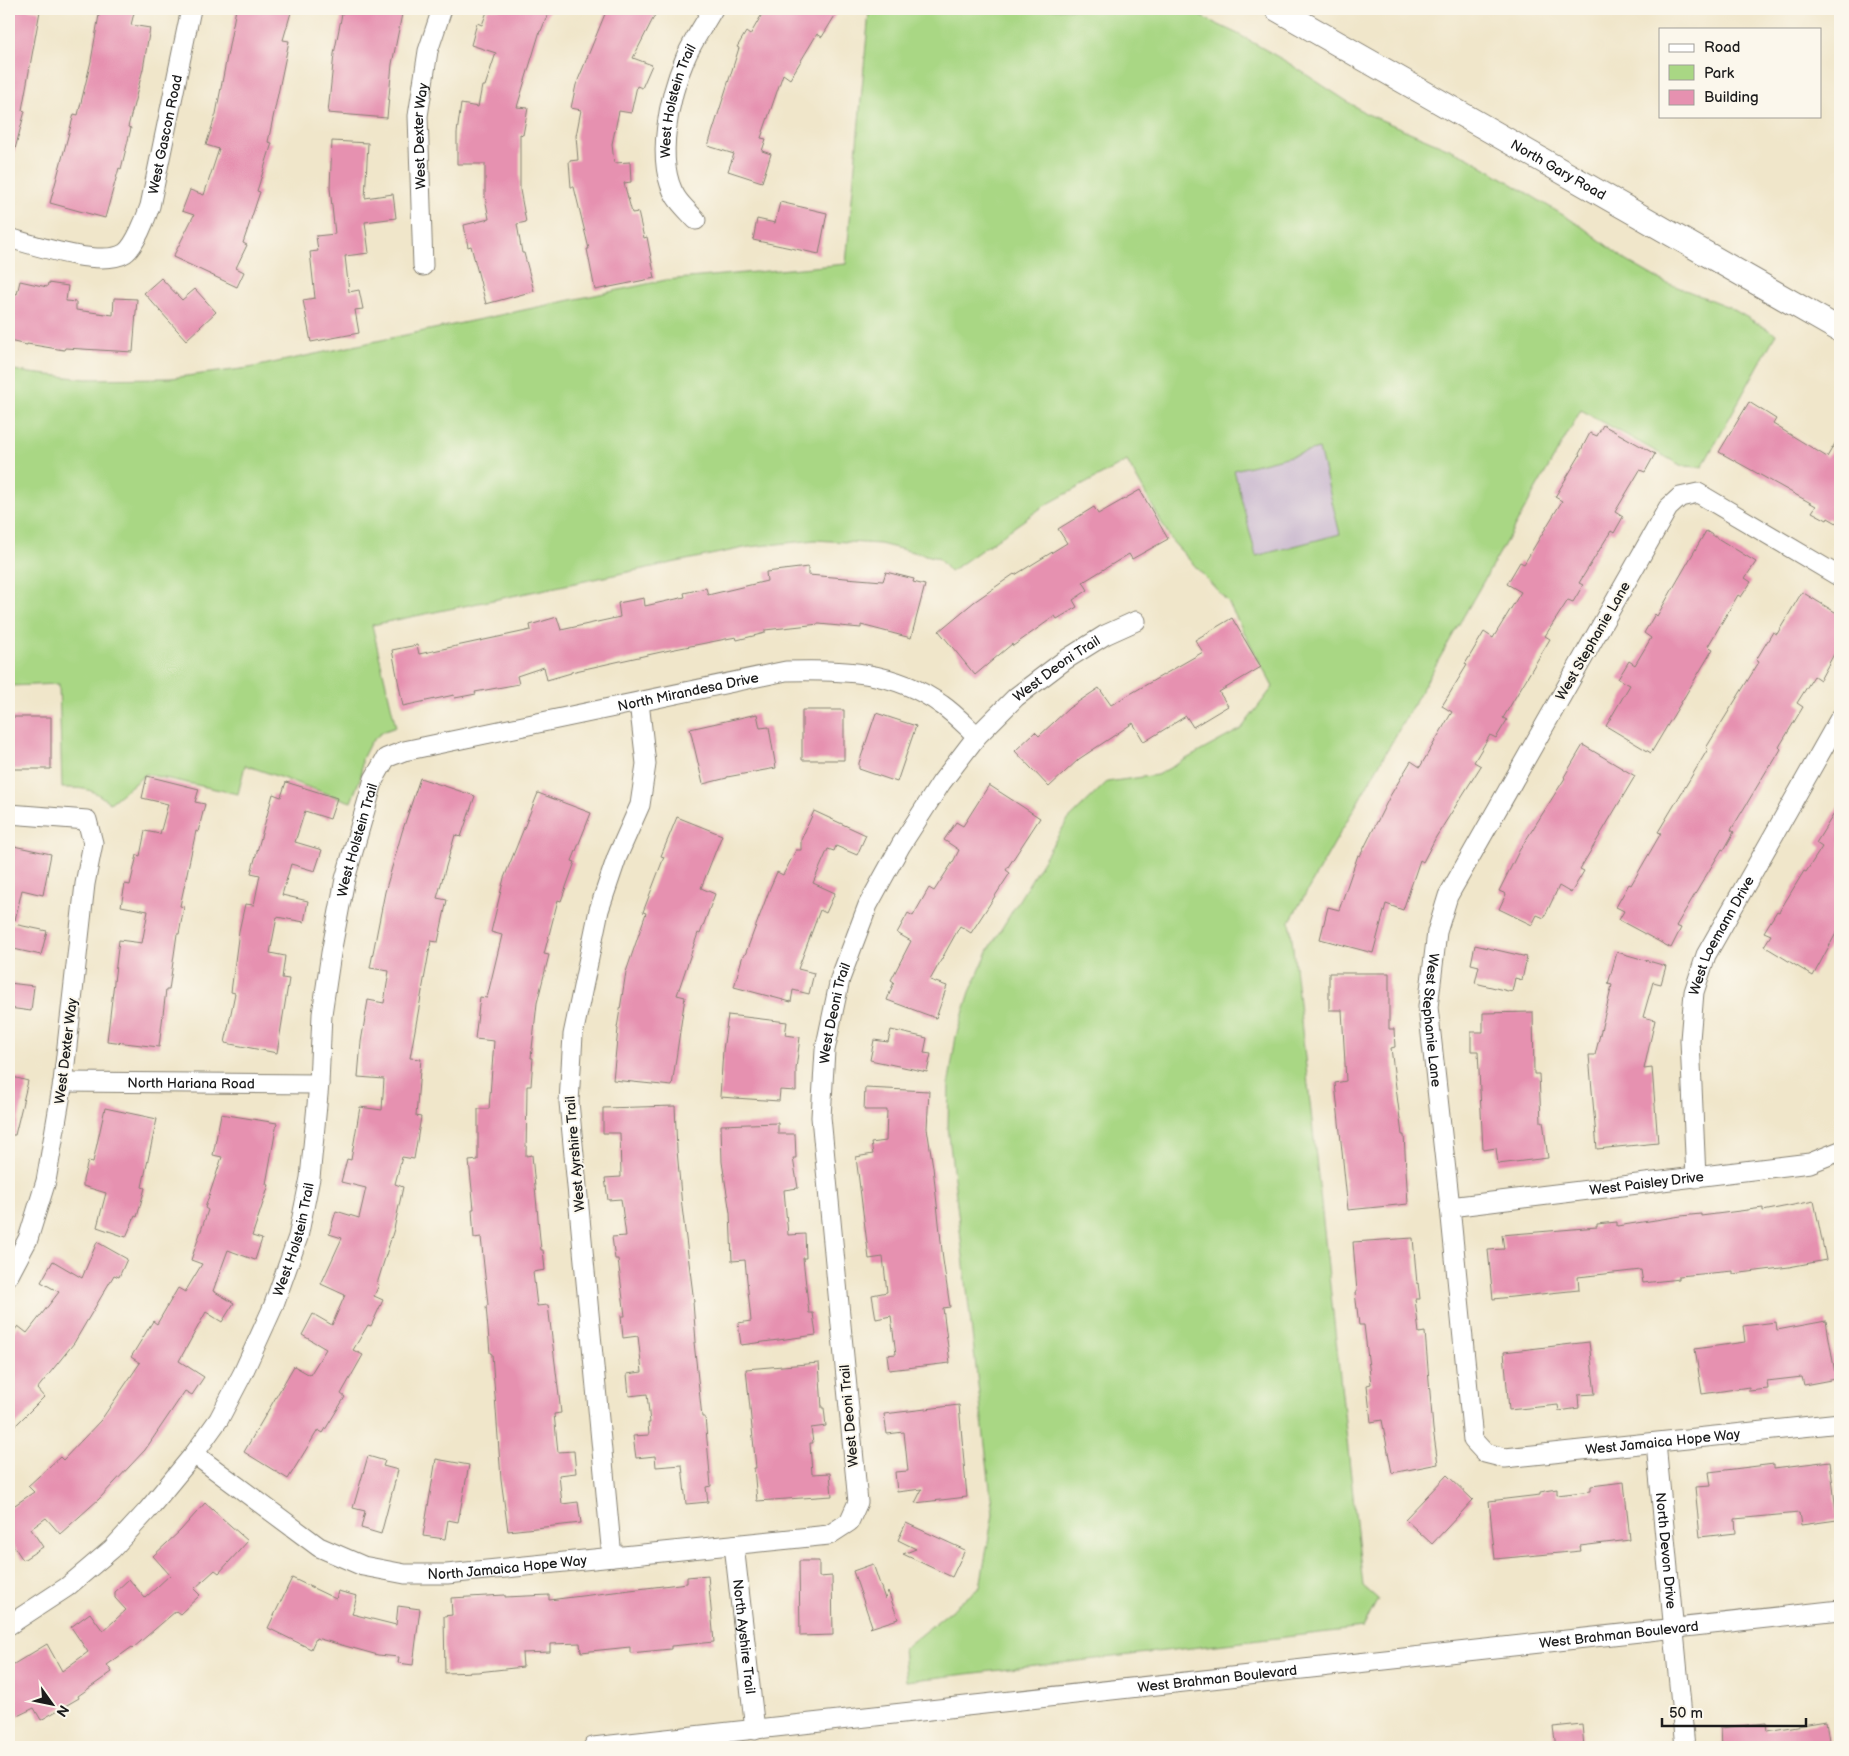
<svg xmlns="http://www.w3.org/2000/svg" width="1849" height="1756" viewBox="0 0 1849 1756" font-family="'Balsamiq Sans',sans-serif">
  <rect width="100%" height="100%" fill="#fbf7ec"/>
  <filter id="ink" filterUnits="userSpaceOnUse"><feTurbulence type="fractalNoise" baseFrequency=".02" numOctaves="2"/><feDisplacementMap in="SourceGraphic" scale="10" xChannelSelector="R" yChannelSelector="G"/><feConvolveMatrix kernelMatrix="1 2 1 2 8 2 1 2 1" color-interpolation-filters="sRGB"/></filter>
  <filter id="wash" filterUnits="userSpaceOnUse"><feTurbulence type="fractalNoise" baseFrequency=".0096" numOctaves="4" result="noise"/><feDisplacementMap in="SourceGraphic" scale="20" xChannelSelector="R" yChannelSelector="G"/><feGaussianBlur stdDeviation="1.12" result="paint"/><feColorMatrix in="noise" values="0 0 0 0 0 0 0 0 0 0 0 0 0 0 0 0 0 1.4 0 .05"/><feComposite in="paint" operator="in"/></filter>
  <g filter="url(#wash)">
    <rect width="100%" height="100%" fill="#f0e6ca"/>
    <!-- industrial -->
    <path fill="#cebed1" d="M1319 448 1341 535 1256 557 1234 470Z"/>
    <!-- green -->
    <path fill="#a9d784" stroke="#627a50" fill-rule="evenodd" d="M864 9H1185L1238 34 1287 62 1365 113 1468 157 1581 226 1627 261 1662 281 1729 307 1776 334 1702 467 1682 466 1581 410 1290 921 1363 1586 1378 1599 1363 1628 906 1681 903 1649 980 1587 993 1514 948 1127 949 1081 956 1036 970 992 988 951 1067 821 1107 782 1157 775 1241 729 1273 687 1228 602 1172 541 1127 461 1044 506 950 572 938 558 880 544 815 540 749 547 372 625 396 727 382 732 370 743 362 759 361 776 351 802 245 765 238 794 146 774 110 803C91 788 85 788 62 788L59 684 9 686V369L30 373 86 379 171 378 249 368 666 280 846 264 869 12ZM1319 449 1340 534 1256 556 1234 470Z"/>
    <g id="blocks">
      <!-- building -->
      <path fill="#e691b0" d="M9 9H28L40 11 22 110 25 111 14 153H9Z
        M100 9H135L131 25 150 28 143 69 128 127 131 128 121 169 119 168 105 218 50 203 74 114 78 115 91 61Z
        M236 9H292L283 40 289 41 268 142 272 143 257 191 260 192 243 243 247 245 236 268 244 272 237 287 173 257 194 215 182 211 190 190 204 195 219 149 206 145 216 114Z
        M343 9H403L392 64 387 118 328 113 334 54Z
        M488 9H550L541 31H540L517 107 528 108 523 135 520 134V190L526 222 517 224 522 253H524L534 291 486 304 471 246 468 247 464 225 489 219 485 197V164H457V133L461 104 478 107 482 86H485L496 53 471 45 477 23 482 25Z
        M607 9H658L633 58 652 65 642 88 637 86 631 113 619 111 612 144 614 163 630 162 631 182 624 183 632 213 638 212 644 238 647 237 655 278 595 290 587 249H589L574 187H571L569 161 578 160 576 136 581 110 571 108 576 85Z
        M765 9H839L822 37 817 34 790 79 783 74 761 138 766 139 762 151 771 154 762 182 728 171 734 154 708 146 739 48 737 47 746 32 750 35Z
        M332 141 368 143 365 198 393 194 396 218 365 222 369 253 345 256 349 292 359 290 363 309 355 310 359 333 311 342 303 300 315 298 310 252 318 251 316 236 335 234 330 188Z
        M780 202 827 213 819 254 753 240 757 219 775 223Z
        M161 278 182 300 195 289 216 312 186 340 144 293Z
        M20 281 47 287 48 283 68 286 66 301 76 302V310L113 315 114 298 137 299 133 352 65 348 64 350 27 344V345L9 341V292L17 294Z
        M1749 402 1776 419 1773 424 1827 457 1840 435V525L1828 518 1827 520 1812 512 1816 506 1719 452Z
        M1603 425 1655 454 1645 472 1640 470 1615 512 1623 517 1614 533 1611 531 1579 583 1583 585 1573 602 1568 600 1545 636 1550 639 1503 718 1507 720 1496 738 1490 735 1474 762 1481 766 1436 837 1423 862 1420 860 1403 910 1386 904 1373 953 1320 939 1328 907 1339 910 1358 855 1360 856 1390 796 1411 761 1420 767 1452 712 1442 706 1467 665 1465 664 1484 632 1493 638 1521 592 1507 584 1520 562 1524 564 1562 501 1555 497 1580 455 1579 454 1590 433 1597 436Z
        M1140 490 1168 539 1132 559 1129 554 1083 582 1088 590 1073 600 1077 607 1057 619 1055 616 1013 646 1012 644 975 675 939 631 974 602 1014 574 1015 575 1067 543 1058 529 1094 507 1098 514Z
        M1706 531 1756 562 1745 578 1751 582 1741 597 1738 595 1708 646 1713 649 1651 753 1606 726 1630 685 1618 679 1629 661 1635 665 1651 638 1644 633 1655 614 1657 616Z
        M808 567V575L883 581 886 572 914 579 913 582 925 585 911 638 861 625V628L819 624 765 630V633L737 640 736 637 670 650 571 672V673L547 680 544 667 517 676 519 684 475 692 476 694 455 698 454 695 403 706 392 650 417 645 419 654 531 630 530 625 557 617 561 630 620 617 618 603 644 598 645 606 685 597 684 593 706 588 708 595 767 581 766 572Z
        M1802 592 1840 615V643L1820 680 1814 676 1797 703 1803 707 1779 747 1781 749 1771 766 1770 765 1731 830 1734 832 1724 850 1722 849 1676 926 1681 928 1671 948 1619 920 1624 911 1616 907 1629 884 1631 885 1661 833 1658 832 1708 749 1706 748 1759 662 1756 660 1773 632 1777 634Z
        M1232 618 1261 667 1219 692 1228 706 1193 727 1186 716 1144 742 1133 723 1079 759 1049 787 1015 751 1035 732 1039 736 1069 708 1099 688 1111 705 1203 652 1195 640Z
        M802 710H844V760H802Z
        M876 713 916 726 897 782 859 769V763Z
        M757 714 760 728 769 727 776 768 727 777V778L703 784 690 729Z
        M9 717H51V769H9Z
        M1583 745 1635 776 1580 869 1584 871 1571 893 1559 886 1544 918 1537 915 1532 925 1499 909 1506 894 1499 891 1519 851 1565 778 1564 777Z
        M147 776 199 789 195 802 205 804 198 832 196 831 180 906 184 907 179 934H177L169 990H166L159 1047 107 1041 119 940 142 943 148 911 121 906 125 884 130 885 137 855 140 856 145 831 160 834 168 804 142 798Z
        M420 778 475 796 461 837 455 835 437 898 447 900 438 942 431 941 410 1058 421 1059 416 1116 421 1117 414 1159 402 1157 395 1184 403 1187 394 1229 377 1284 379 1285 374 1296 383 1300 371 1326 368 1325 353 1350 363 1355 341 1394 345 1397 323 1433 318 1430 288 1479 244 1452 294 1366 310 1375 326 1349 302 1335 313 1314 332 1325 345 1295 321 1284 342 1238 329 1234 336 1211 359 1218 366 1188 341 1182 347 1159 351 1160 360 1107 382 1110 384 1079 358 1077 361 1042 368 1000 384 1003 389 971 370 968 385 892 402 832Z
        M286 782 337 798 330 819 305 811 295 842 322 850 315 871 291 864 282 895 308 901 304 922 277 917 270 953 285 956 282 978 289 979 277 1053 225 1043 235 993 231 992 239 931 245 904 254 905 260 875 251 873 273 794 281 797Z
        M989 785 1040 818 1006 870 1010 873 971 933 960 926 930 980 947 986 936 1018 887 1000 894 982 891 980 911 941 897 933 908 913 913 916 929 888 934 891 954 860 959 850 944 840 956 822 963 826Z
        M538 793 591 813 572 861 575 862 561 901 558 900 544 954 549 955 537 1003 531 1058H533L531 1086H527L526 1156 532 1155 541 1250H543L545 1270 533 1272 537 1306 548 1305 561 1413 554 1414 558 1452 574 1451 576 1473 559 1475 562 1504 578 1502 581 1523 508 1531 501 1479 492 1354 490 1353 486 1306 488 1305 481 1237 474 1238 472 1209H474L469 1161 478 1160V1109H489L494 1041 475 1039 480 997 487 998 502 935 491 932 504 878Z
        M1840 804V926L1813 976 1764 946 1771 935 1764 932 1777 911 1779 912 1804 871 1806 872 1822 847 1816 843Z
        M814 811 866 835 857 855 836 846 834 851 828 849 813 883 835 893 826 913 820 910 798 969 814 973 809 994 793 990 791 1002 734 987 743 955H745L770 888 777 872 783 875 796 850H801V840Z
        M677 817 722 835 701 888 715 894 700 934 698 933 677 995 685 997 672 1086 613 1080 618 1029 617 1028 626 972 646 913 643 912 664 857 661 856Z
        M9 845 51 854 43 895 22 890 15 920H9Z
        M9 923 47 931 41 955 9 948Z
        M1475 945 1527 957 1522 980 1515 978 1512 992 1475 983 1479 966 1471 964Z
        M1617 952 1666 966 1661 984 1653 982 1643 1017 1655 1020 1644 1069 1652 1068 1658 1143 1597 1149 1589 1055H1595L1612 985 1608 984Z
        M1329 973H1389V1029H1394L1395 1047 1391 1048 1402 1135H1404L1408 1204 1348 1210 1335 1083 1346 1081 1342 1010H1329Z
        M9 983 34 986 31 1011 9 1008Z
        M1533 1012 1534 1074H1539L1541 1122 1543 1121 1548 1158 1498 1164 1496 1148 1483 1150 1478 1051H1471V1032H1483V1013Z
        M728 1015 787 1022 785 1035 800 1037 796 1069V1091L780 1090 779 1101 720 1097 723 1050Z
        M891 1030 927 1038 924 1053 931 1054 927 1072 870 1060 874 1040 888 1042Z
        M9 1076 28 1081 15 1135H9Z
        M865 1088 929 1091 927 1128 933 1167 943 1260 950 1307 943 1308 950 1363 889 1370 887 1355 896 1354 891 1316 876 1319 872 1295 887 1292 883 1257 869 1259 856 1157 873 1154 871 1143 886 1141 887 1110H864Z
        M675 1106 677 1150 682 1207 694 1302H693L696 1342H694L702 1417H705L711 1486 706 1487 708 1502 686 1504 682 1465 656 1467 655 1456 636 1458 633 1436 649 1435 648 1423H650L647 1394 629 1396 627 1374 642 1372 638 1336 623 1338 621 1316H625L618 1259H615L612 1237 626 1236 621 1199 608 1200 605 1178 621 1177 620 1133H603V1108Z
        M105 1108 157 1119 142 1187 145 1188 137 1217 135 1216 126 1237 97 1227 106 1193 83 1186V1180L88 1161 93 1162Z
        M221 1114 277 1123 266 1184 269 1185 252 1236 262 1239 255 1260 228 1250 213 1291 234 1303 222 1322 206 1312 179 1361 204 1377 192 1395 185 1391 145 1450 99 1499 60 1534 46 1518 31 1529 43 1547 23 1560 9 1539V1509L34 1492 28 1486 60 1457 63 1460 101 1420 140 1363 131 1357 153 1321 157 1324 178 1288 185 1292 202 1264 191 1260 208 1210 205 1208 222 1157 213 1155Z
        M778 1123V1134H795L796 1158H793L798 1188 784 1190 788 1235 805 1234 806 1258H803L809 1313H813L816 1335 741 1345 738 1323 751 1321 745 1260 732 1261 730 1213 722 1162 721 1125Z
        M1814 1201 1826 1260 1789 1267 1733 1274V1271L1679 1276V1279L1643 1283 1641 1270 1578 1277 1579 1290 1493 1299 1488 1250 1504 1249 1502 1235 1597 1227V1224L1617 1222V1226L1681 1216 1701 1214V1216L1763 1208V1211Z
        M1413 1238 1417 1284 1418 1283 1420 1299H1415L1419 1333 1425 1332 1433 1429 1438 1464 1392 1473 1382 1420 1371 1422 1367 1385 1371 1384 1364 1325H1359L1355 1292H1357L1353 1242Z
        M97 1242 127 1259 119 1277 114 1275 74 1343 37 1389 44 1397 9 1432V1337L18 1326 27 1333 59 1292 41 1282 53 1261 82 1278Z
        M1826 1321 1836 1379 1804 1385 1802 1377 1767 1381 1768 1389 1749 1391V1387L1702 1394 1695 1349 1745 1342 1743 1326 1776 1322 1777 1330Z
        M1589 1342 1595 1394 1578 1395 1579 1408 1559 1411 1558 1405 1509 1410 1504 1352Z
        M819 1363 822 1408H824L826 1426 811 1428 813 1443H810L812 1474 830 1473 832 1496 757 1501 754 1468H756L746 1369Z
        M959 1405 967 1497 915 1503 922 1489 897 1492 895 1472 908 1471 904 1432 887 1434 884 1414Z
        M368 1456 385 1461 383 1466 398 1470 381 1534 361 1528 365 1511 353 1508Z
        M436 1459 469 1465 458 1522 448 1520 445 1539 423 1536Z
        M1830 1461 1837 1520 1801 1525 1799 1513 1735 1519 1736 1533 1700 1537 1695 1487 1711 1486 1709 1472 1774 1464V1468Z
        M1447 1475 1473 1500 1432 1544 1405 1519Z
        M1624 1482 1630 1540 1580 1546 1581 1551 1495 1559 1489 1501 1540 1495V1492L1557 1489V1495L1591 1491V1486Z
        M205 1503 248 1541 219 1573 215 1570 194 1589 200 1595 180 1614 176 1611 133 1648 132 1647 107 1665 112 1672 78 1696 79 1698 41 1720 34 1708 9 1720V1667L47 1644 62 1671 88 1652 71 1627 90 1613 103 1631 126 1610 115 1598V1592L129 1579 145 1598 170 1575 153 1556 180 1531Z
        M906 1523 965 1550 952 1577 903 1554 916 1549 898 1540Z
        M799 1561H819V1577L832 1576 833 1635 800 1636Z
        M873 1564 885 1599 888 1591 898 1619 870 1628 872 1626 853 1571Z
        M708 1575 714 1642 671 1646V1649L630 1653V1647L581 1652 580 1643 550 1644V1652L522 1653 523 1667 478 1672 445 1673 444 1616 452 1615 451 1598 505 1595V1597L549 1595V1600L687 1583V1577Z
        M292 1578 336 1599 338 1591 357 1596 352 1614 396 1625 398 1606 420 1609 413 1665 398 1663 399 1657 378 1655 316 1638 311 1649 268 1628Z
        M1826 1721 1830 1747H1722L1721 1728 1766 1723 1767 1731Z
        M1582 1724 1584 1747H1556L1553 1727Z"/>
    </g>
  </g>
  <g filter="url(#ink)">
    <use href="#blocks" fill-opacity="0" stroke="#868173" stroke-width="1"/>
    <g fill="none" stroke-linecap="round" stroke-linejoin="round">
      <!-- minor casing -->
      <g stroke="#868173" stroke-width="21">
        <g id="minor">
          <path id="s1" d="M696 220C690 213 681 205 676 197 654 162 670 94 685 59 692 42 704 25 713 9"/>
          <path id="s2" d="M9 238C34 245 102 268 125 253 135 246 146 218 150 206L191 9"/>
          <path id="s3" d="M423 266 418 116 428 51 442 9"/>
          <path id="s4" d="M1840 577 1698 493 1680 497 1668 508 1448 896 1437 932 1428 1007 1450 1207 1473 1440 1485 1453 1505 1458 1840 1423"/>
          <path d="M9 814 87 820 93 843 85 884 63 1082 46 1181 28 1239 9 1275"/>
          <path id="s5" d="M63 1082 319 1084"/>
          <path id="s6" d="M1696 1178 1690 1040 1694 992 1706 955 1840 718"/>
          <path id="s7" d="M1450 1207 1810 1163 1840 1151"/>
          <path id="s8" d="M1656 1443 1685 1747"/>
          <path id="s9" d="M194 1454 319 1547 363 1566 405 1574H447L829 1535 849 1522 858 1502 821 1117 825 1050 840 979 868 905 901 845 941 783 977 736 1016 697 1065 660 1105 635 1136 621"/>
          <path id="s10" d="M734 1545 755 1730"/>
          <path d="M612 1557 569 1102 573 1035 599 910 617 857 640 805 646 764 639 702"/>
          <path id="s11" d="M9 1625 67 1587 112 1549 147 1511 194 1454 219 1419 243 1373 273 1307 298 1237 310 1178 319 1084 322 1014 331 953 345 879 374 779 386 758 404 751 786 671C843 670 894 670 942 705 955 714 966 726 977 736"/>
          <path id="s12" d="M593 1747 1840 1610"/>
        </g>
      </g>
      <!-- major casing -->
      <g stroke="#868173" stroke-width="26">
        <g id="major">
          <path id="s13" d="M1277 9 1840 330"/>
        </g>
      </g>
      <!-- minor -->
      <use href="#minor" stroke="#fff" stroke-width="19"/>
      <!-- major -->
      <use href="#major" stroke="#fff" stroke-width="24"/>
    </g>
  </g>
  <g text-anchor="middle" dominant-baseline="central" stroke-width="4" stroke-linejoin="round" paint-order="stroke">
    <!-- street labels -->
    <g font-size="14" fill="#1c1c1c" stroke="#fbf7ec">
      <text stroke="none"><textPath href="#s1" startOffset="130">West Holstein Trail</textPath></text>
      <text stroke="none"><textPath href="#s2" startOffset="246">West Gascon Road</textPath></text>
      <text stroke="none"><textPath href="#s3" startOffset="130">West Dexter Way</textPath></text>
      <text stroke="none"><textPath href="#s13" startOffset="324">North Gary Road</textPath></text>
      <text transform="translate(1593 641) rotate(-60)">West Stephanie Lane</text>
      <text stroke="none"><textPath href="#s9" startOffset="1630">West Deoni Trail</textPath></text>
      <text stroke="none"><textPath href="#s11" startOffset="1295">North Mirandesa Drive</textPath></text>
      <text stroke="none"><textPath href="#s11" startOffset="898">West Holstein Trail</textPath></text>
      <text stroke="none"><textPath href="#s6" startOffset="249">West Loemann Drive</textPath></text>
      <text stroke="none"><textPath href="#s9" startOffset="1210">West Deoni Trail</textPath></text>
      <text stroke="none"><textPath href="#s4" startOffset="772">West Stephanie Lane</textPath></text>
      <text transform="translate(66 1051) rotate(-83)">West Dexter Way</text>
      <text stroke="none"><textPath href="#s5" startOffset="128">North Hariana Road</textPath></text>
      <text transform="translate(575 1154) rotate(-95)">West Ayrshire Trail</text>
      <text stroke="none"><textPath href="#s7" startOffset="198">West Paisley Drive</textPath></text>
      <text stroke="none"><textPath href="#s11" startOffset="492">West Holstein Trail</textPath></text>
      <text transform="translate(849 1416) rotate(-95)">West Deoni Trail</text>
      <text stroke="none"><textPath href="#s4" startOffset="1391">West Jamaica Hope Way</textPath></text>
      <text stroke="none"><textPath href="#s8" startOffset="108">North Devon Drive</textPath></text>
      <text stroke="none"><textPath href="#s9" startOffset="349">North Jamaica Hope Way</textPath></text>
      <text stroke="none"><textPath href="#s12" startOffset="1032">West Brahman Boulevard</textPath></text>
      <text stroke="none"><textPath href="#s10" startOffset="92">North Ayshire Trail</textPath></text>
      <text stroke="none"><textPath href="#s12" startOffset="628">West Brahman Boulevard</textPath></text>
    </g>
  </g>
  <!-- margin -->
  <rect width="1849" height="1756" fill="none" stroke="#fbf7ec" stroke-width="30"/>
  <!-- legend -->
  <rect x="1659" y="28" width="162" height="90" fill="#fbf7ec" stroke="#a29f99"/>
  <rect x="1669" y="44" width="25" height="8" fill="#ffffff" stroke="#a29f99"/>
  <text x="1704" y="52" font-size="15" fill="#1c1c1c">Road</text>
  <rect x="1669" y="65" width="25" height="15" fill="#a9d784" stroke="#a29f99"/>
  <text x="1704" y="78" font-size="15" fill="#1c1c1c">Park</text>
  <rect x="1669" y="90" width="25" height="15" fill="#e691b0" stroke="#a29f99"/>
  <text x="1704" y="102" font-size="15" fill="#1c1c1c">Building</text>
  <!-- north arrow -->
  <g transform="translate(52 1704) rotate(123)" stroke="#fbf7ec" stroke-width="4" paint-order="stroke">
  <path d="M0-4L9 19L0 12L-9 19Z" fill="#1c1c1c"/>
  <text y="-8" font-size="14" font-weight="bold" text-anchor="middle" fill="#1c1c1c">N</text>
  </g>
  <!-- scale -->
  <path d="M1662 1718v8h144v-8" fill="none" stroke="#1c1c1c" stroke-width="2.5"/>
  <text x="1669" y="1718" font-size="15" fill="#1c1c1c" stroke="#fbf7ec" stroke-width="4" paint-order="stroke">50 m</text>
</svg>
